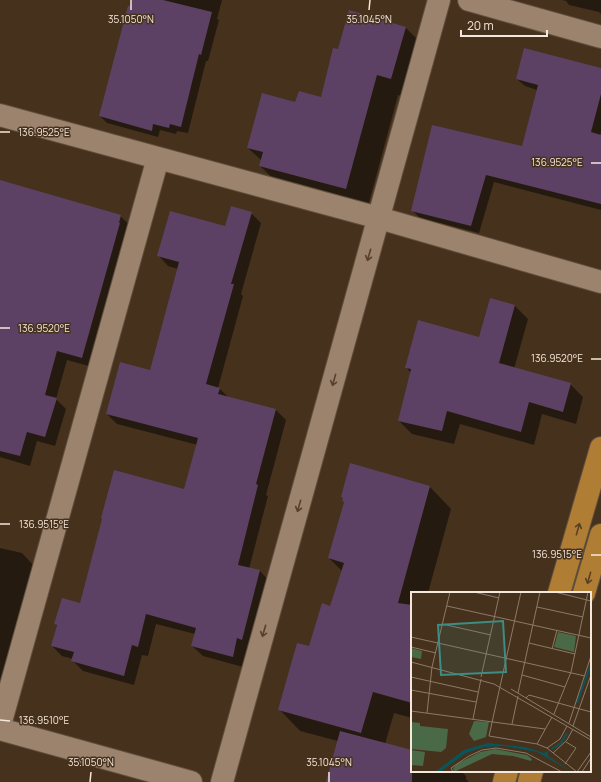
<svg xmlns="http://www.w3.org/2000/svg" width="601" height="782" viewBox="0 0 601 782" font-family="Manrope,sans-serif">
  <rect width="100%" height="100%" fill="#46311d"/>
  <!-- shadow -->
  <path fill="#0007" d="M133 0H222L217 19 219 20 208 61H206L188 133 177 131 176 134 160 130 158 137 107 123 100 116Z
    M562 0H601V14L599 12 569 5 566 1Z
    M350 11 406 28 427 49 413 99 398 95 367 210 282 187 260 166 262 161 248 148 296 103 321 98 338 50Z
    M601 69V131L600 136H601V210L494 182 479 233 420 218 413 211 522 148 537 90 525 86 517 79Z
    M0 181 120 216 130 225 92 367 67 360 56 399 66 409 55 446 37 441 30 466 0 457Z
    M251 213 261 223 241 294 243 296 218 388 220 389 228 397 276 410 286 420 266 495 268 496 249 569 260 571 270 582 252 649 247 648 243 667 203 656 192 646 195 634 156 624 148 656 142 655 134 685 83 671 72 660 73 659 62 656 52 646 57 626 55 624 81 604 185 490 198 445 117 424 107 414 150 371 178 269 168 266 158 255 225 228Z
    M490 299 515 306 528 319 514 369 570 384 583 397 576 424 542 414 534 445 460 424 454 444 412 434 399 421 411 373 406 367 480 338Z
    M430 487 451 509 428 593H412V718L394 713 385 744 412 752V771H461L466 776V779L469 782H327L338 741 300 731 279 709 331 607 342 571 329 558 344 503 343 501Z
    M0 548 22 553 36 568 0 701Z"/>
  <!-- building -->
  <path fill="#5c4164" d="M132 0H163L212 12 201 55 199 54 181 127 170 124 169 128 153 124 152 131 99 116 128 6H130Z
    M349 10 406 27 391 79 377 75 346 189 259 166 263 152 247 148 262 93 295 102 299 91 321 97 333 48 338 49Z
    M524 48 601 68V94L591 132 601 135V204L486 175 471 226 411 211 432 125 522 146 538 85 516 79Z
    M0 180 121 215 119 223H120L82 358 57 351 45 395 57 398 45 437 27 432 20 456 0 451Z
    M231 206 252 212 231 284H234L206 384 220 388 218 394 276 409 256 484 258 485 238 565 260 570 242 640 237 638 233 657 191 646 196 628 146 614 138 647 132 645 124 676 71 661 74 652 51 646 57 625 54 624 62 598 80 603 102 519 101 518 114 470 184 489 198 438 106 414 120 362 150 370 179 262 157 256 170 211 225 226Z
    M490 298 515 305 499 363 571 383 563 412 529 402 521 432 447 411 442 431 398 421 411 369 405 368 418 320 479 337Z
    M350 463 430 486 398 603 412 605V703L373 692 361 733 278 710 297 643 309 646 322 603 330 606 344 563 328 558 344 502 342 501 343 498 341 497Z
    M340 731 412 750V782H326Z"/>
  <g fill="none" stroke-linecap="round" stroke-linejoin="round">
    <!-- minor casing -->
    <g stroke="#604f3d" stroke-width="24">
      <path id="minor" d="M469 0 601 37
        M0 115 379 218 601 282
        M0 725 158 158
        M0 729 191 782
        M222 782 439 0"/>
    </g>
    <!-- major casing -->
    <g stroke="#604f3d" stroke-width="24">
      <path id="major" d="M559 593 601 448
        M584 593 601 535
        M504 782 507 771
        M529 782 532 771"/>
    </g>
    <!-- minor -->
    <use href="#minor" stroke="#9c836d" stroke-width="22"/>
    <!-- major -->
    <use href="#major" stroke="#b07d35" stroke-width="22"/>
  </g>
  <!-- one-way arrows -->
  <defs><path id="oneway-shaft" d="M-6 0H5M1.5-3L5.5 0L1.5 3" fill="none" stroke-width="1.6" stroke-linecap="round" stroke-linejoin="round"/></defs>
  <g stroke="#57412d">
    <use href="#oneway-shaft" transform="translate(369 255) rotate(106)"/>
    <use href="#oneway-shaft" transform="translate(334 380) rotate(106)"/>
    <use href="#oneway-shaft" transform="translate(299 506) rotate(106)"/>
    <use href="#oneway-shaft" transform="translate(264 631) rotate(106)"/>
  </g>
  <g stroke="#5b4022">
    <use href="#oneway-shaft" transform="translate(578 529) rotate(-74)"/>
    <use href="#oneway-shaft" transform="translate(589 578) rotate(106)"/>
  </g>
  <!-- ticks -->
  <path fill="none" stroke="#f5e7db" stroke-width="1.5" d="M131 10V0M369 10 370 0M0 132H10M591 163H601M0 328H10M591 359H601M0 524H10M591 555H601M0 720 10 721M90 782 91 772M329 782V772"/>
  <!-- overview -->
  <g transform="translate(411 592)">
    <rect width="180" height="180" fill="#46311d"/>
    <path d="M147 40 165 44 163 60 143 55ZM0 56 11 59 10 67 0 65ZM63 129 78 130 75 145 63 149 58 142ZM0 130 9 131V134L37 137 35 156 30 160 0 157ZM84 157 116 163 121 167 120 169 102 164 81 162 43 180 42 176 46 172 69 160ZM0 158 14 160 12 174 0 173Z" fill="#4a6a47"/>
    <path d="M77 151 114 155 133 161 137 159V164L161 180 126 160 93 154 73 155 55 161 29 180H24L53 158Z" fill="#0a555a"/>
    <path fill="none" stroke="#0a555a" stroke-width="2" d="M166 111 180 72M141 157 150 151 156 141"/>
    <path fill="none" stroke="#8c7a69" stroke-width="1" d="M63 0 88 6M110 0 78 144 126 152 136 156 166 180M144 0 180 9M36 14 180 46M126 15 172 25M31 32 80 43M0 45 174 84M118 51 164 62M0 55 25 61M141 57 146 38M0 70 83 92 180 148M111 83 154 95M0 85 67 100M70 85 89 0M100 97 180 145M0 98 65 110M107 101 129 0M115 106 118 103 180 120M0 119 134 137M16 121 21 75 39 0M143 122 160 80 177 0M62 127 70 87M158 131 180 64M101 132 107 104M162 134 180 83M126 152 141 125M136 156 149 147 156 134M142 161 156 148 162 137M154 172 165 156 155 150M42 180 40 176 58 164 71 158 85 156 115 161 151 180M166 180 180 160M171 180 180 166"/>
    <path fill="#3d8d84" fill-opacity="0.15" stroke="#3d8d84" stroke-width="2" d="M92 29 95 80 30 83 27 33Z"/>
    <rect width="180" height="180" fill="none" stroke="#f5e7db" stroke-width="2"/>
  </g>
  <g font-size="10" text-anchor="middle" fill="#f5e7db" stroke="#46311d" stroke-width="3" stroke-linejoin="round" paint-order="stroke">
    <text x="131" y="23">35.1050°N</text>
    <text x="369" y="23">35.1045°N</text>
    <text x="44" y="136">136.9525°E</text>
    <text x="557" y="166">136.9525°E</text>
    <text x="44" y="332">136.9520°E</text>
    <text x="557" y="362">136.9520°E</text>
    <text x="44" y="528">136.9515°E</text>
    <text x="557" y="558">136.9515°E</text>
    <text x="44" y="724">136.9510°E</text>
    <text x="91" y="766">35.1050°N</text>
    <text x="329" y="766">35.1045°N</text>
  </g>
  <!-- scale -->
  <path d="M461 30v6h86v-6" fill="none" stroke="#f5e7db" stroke-width="2"/>
  <text x="467" y="30" font-size="12" fill="#f5e7db" stroke="#46311d" stroke-width="3" paint-order="stroke">20 m</text>
</svg>
